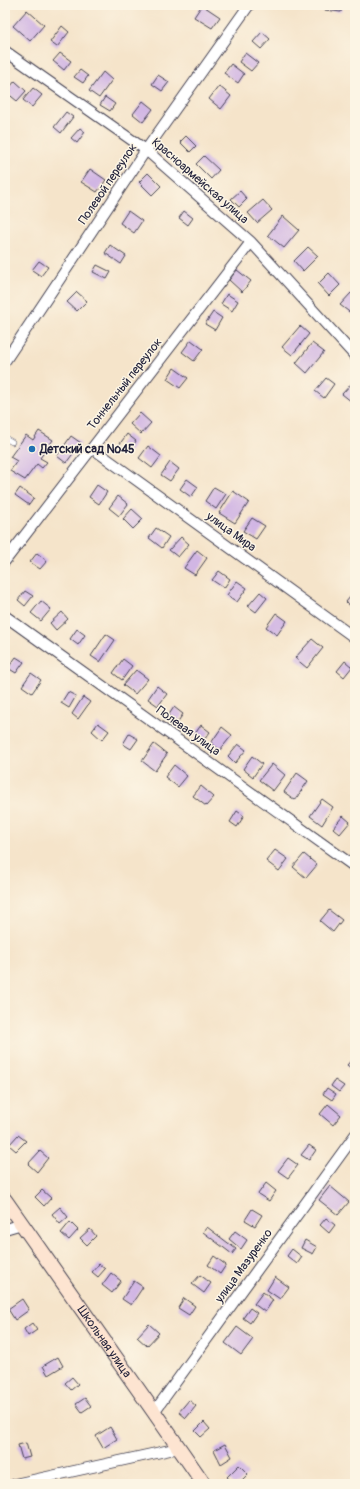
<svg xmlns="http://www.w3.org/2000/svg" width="360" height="1489" viewBox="0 0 360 1489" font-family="Pangolin,sans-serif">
  <rect width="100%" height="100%" fill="#fcf5e5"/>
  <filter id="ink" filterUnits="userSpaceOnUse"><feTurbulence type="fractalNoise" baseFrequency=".025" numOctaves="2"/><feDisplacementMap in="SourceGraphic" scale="8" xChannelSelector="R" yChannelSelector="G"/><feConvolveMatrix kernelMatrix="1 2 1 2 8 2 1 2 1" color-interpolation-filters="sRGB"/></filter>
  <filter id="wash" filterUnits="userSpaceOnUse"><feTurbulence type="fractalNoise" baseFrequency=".012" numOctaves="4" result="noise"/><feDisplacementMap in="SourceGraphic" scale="16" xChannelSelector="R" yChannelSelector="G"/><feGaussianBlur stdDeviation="0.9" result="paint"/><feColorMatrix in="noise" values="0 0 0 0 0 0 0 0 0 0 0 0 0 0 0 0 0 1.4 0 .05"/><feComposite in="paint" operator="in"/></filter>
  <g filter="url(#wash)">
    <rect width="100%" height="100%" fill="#f5e4ca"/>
    <g id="blocks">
      <!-- building -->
      <path fill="#d1b6e4" d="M202 5 220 17 212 28 194 17Z
        M326 5H342L341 12 325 10Z
        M353 5H355V15L351 14Z
        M27 10 44 25 30 41 13 26Z
        M62 26 69 32 57 47 50 42Z
        M262 32 270 39 261 49 253 42Z
        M60 53 71 61 64 70 53 61Z
        M245 53 258 63 251 71 239 62Z
        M231 64 244 74 238 83 224 73Z
        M80 70 88 76 83 83 74 77Z
        M103 72 112 80 99 98 89 91Z
        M158 75 169 82 162 91 152 84Z
        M15 81 26 91 17 101 6 92Z
        M219 86 231 96 221 109 209 99Z
        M33 88 42 95 32 107 23 100Z
        M105 97 115 104 110 111 100 105Z
        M143 101 153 109 143 122 133 114Z
        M66 112 73 117 61 133 54 127Z
        M80 128 85 132 77 143 71 138Z
        M186 136 196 146 190 152 180 142Z
        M204 156 219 170 211 179 196 164Z
        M90 169 106 180 97 192 81 182Z
        M148 173 161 186 152 195 139 182Z
        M240 191 247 199 239 207 231 199Z
        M263 200 272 210 257 223 248 213Z
        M128 211 142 221 134 233 120 223Z
        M184 211 193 218 188 225 179 218Z
        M283 216 299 230 284 248 268 235Z
        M110 245 126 256 121 264 105 253Z
        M308 247 318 256 303 271 294 261Z
        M39 261 48 267 41 276 32 270Z
        M97 265 111 272 107 279 93 272Z
        M237 270 251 281 242 292 229 280Z
        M329 273 340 285 329 296 318 284Z
        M77 292 87 301 77 311 67 302Z
        M351 293 355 296V310L352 314 340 305Z
        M227 294 238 301 232 311 221 304Z
        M213 312 222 318 215 330 205 324Z
        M300 326 309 334 292 355 282 347Z
        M191 340 203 349 194 361 182 352Z
        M312 343 324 352 307 373 296 363Z
        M174 368 188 378 180 388 167 379Z
        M326 378 334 384 324 398 315 391Z
        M354 381 355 382V399L352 402 342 394Z
        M140 413 151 423 141 434 130 424Z
        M39 431 53 440 40 458 47 462 42 468 37 464 25 480 10 471 17 461 10 457 26 435 33 440Z
        M127 434 136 441 129 452 119 445Z
        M71 436 81 443 66 463 57 456Z
        M148 446 161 456 152 468 139 458Z
        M170 462 179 469 170 481 161 475Z
        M187 479 198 487 191 497 180 489Z
        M97 485 107 492 99 504 89 497Z
        M214 487 226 494 216 509 205 501Z
        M20 488 34 498 29 505 15 495Z
        M233 491 249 502 235 523 219 513Z
        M118 496 128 504 119 516 109 508Z
        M132 509 143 519 133 529 123 519Z
        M252 518 265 526 256 539 243 531Z
        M156 528 169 537 162 548 149 538Z
        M181 537 189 544 178 557 169 550Z
        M197 550 207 558 195 575 184 568Z
        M37 553 47 561 40 569 30 562Z
        M219 571 230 579 224 588 212 580Z
        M237 581 247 588 237 602 227 595Z
        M25 591 33 596 25 606 18 600Z
        M355 591V610L346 602Z
        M260 592 267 598 256 612 248 606Z
        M41 601 51 609 41 621 31 613Z
        M62 612 68 619 56 630 50 623Z
        M276 613 287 621 277 635 266 627Z
        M77 629 85 635 78 645 70 639Z
        M106 634 115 640 100 662 91 656Z
        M312 639 323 648 307 668 295 658Z
        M16 657 24 662 16 673 8 668Z
        M123 659 132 666 122 680 113 673Z
        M345 661 352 667 344 677 337 671Z
        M136 670 148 679 135 694 123 685Z
        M31 673 41 680 32 693 22 686Z
        M157 686 167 694 158 706 148 699Z
        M68 692 76 696 69 708 61 703Z
        M83 697 90 702 78 719 72 714Z
        M174 707 183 714 177 723 168 716Z
        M98 723 109 731 102 740 92 731Z
        M201 725 210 732 204 740 195 734Z
        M222 727 232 735 220 750 211 743Z
        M129 734 138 739 131 749 123 744Z
        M154 744 167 754 155 771 142 761Z
        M238 744 246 750 235 763 228 756Z
        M252 756 262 764 253 777 243 769Z
        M272 764 285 775 273 791 259 780Z
        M174 765 187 776 178 787 165 777Z
        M297 773 308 781 295 800 284 792Z
        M201 786 214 797 206 806 193 796Z
        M322 799 333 807 322 825 310 816Z
        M237 811 244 816 237 827 230 822Z
        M343 816 350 822 340 834 333 828Z
        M275 850 288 859 279 871 266 861Z
        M304 854 317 865 306 878 293 867Z
        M329 910 342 920 333 932 320 921Z
        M355 1056V1071L347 1065Z
        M335 1080 344 1086 339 1092 331 1086Z
        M327 1088 336 1094 332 1100 323 1094Z
        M328 1104 341 1115 333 1125 320 1114Z
        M18 1135 26 1141 16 1151 9 1145Z
        M309 1145 316 1150 309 1160 301 1155Z
        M40 1151 48 1158 37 1172 28 1164Z
        M288 1158 298 1165 288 1178 278 1171Z
        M266 1183 276 1191 269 1201 258 1194Z
        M330 1186 349 1202 338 1215 319 1200Z
        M42 1190 51 1198 44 1206 35 1197Z
        M60 1207 68 1217 60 1224 52 1214Z
        M252 1209 262 1215 255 1226 245 1220Z
        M326 1218 335 1225 329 1233 320 1225Z
        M70 1222 78 1230 69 1240 61 1233Z
        M207 1227 236 1249 232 1254 203 1232Z
        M90 1229 96 1236 87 1245 80 1238Z
        M235 1231 247 1240 241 1249 229 1239Z
        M305 1240 317 1247 313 1254 301 1248Z
        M292 1249 302 1257 297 1264 287 1256Z
        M214 1256 226 1265 220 1274 208 1265Z
        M99 1264 105 1269 98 1277 92 1272Z
        M111 1273 121 1281 112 1293 102 1285Z
        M200 1275 211 1283 204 1293 192 1284Z
        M275 1277 289 1287 280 1299 267 1290Z
        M134 1281 143 1287 131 1305 122 1299Z
        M263 1292 273 1300 265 1312 254 1304Z
        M184 1298 195 1306 189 1315 178 1308Z
        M22 1299 29 1310 15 1320 8 1309Z
        M250 1308 257 1313 250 1323 243 1318Z
        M32 1323 37 1330 28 1336 24 1329Z
        M149 1324 159 1333 147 1346 137 1337Z
        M237 1327 253 1339 241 1355 225 1343Z
        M58 1357 63 1366 48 1375 43 1366Z
        M72 1377 78 1384 71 1390 65 1383Z
        M85 1398 91 1406 82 1412 76 1404Z
        M189 1400 196 1406 186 1418 179 1412Z
        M204 1422 210 1429 201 1437 195 1431Z
        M110 1427 117 1439 103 1448 96 1436Z
        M26 1443 30 1457 22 1459 18 1445Z
        M225 1444 232 1457 221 1464 214 1450Z
        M239 1465 248 1474 238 1484H234L227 1477Z"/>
    </g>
  </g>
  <g filter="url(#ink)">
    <use href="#blocks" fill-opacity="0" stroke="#423f50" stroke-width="1"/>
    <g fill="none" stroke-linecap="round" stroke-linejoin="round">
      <!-- service casing -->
      <g stroke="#423f50" stroke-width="6">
        <path id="service" d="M5 438 12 442"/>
      </g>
      <!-- minor casing -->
      <g stroke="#423f50" stroke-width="12">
        <path id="minor" d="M5 51 146 150 251 242 355 356
          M5 361 146 150 249 5
          M92 448 355 638
          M5 561 251 242
          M5 616 355 867
          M5 1229 22 1224
          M154 1412 355 1135
          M15 1484 179 1448"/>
      </g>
      <!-- secondary casing -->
      <g stroke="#423f50" stroke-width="16">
        <g id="secondary">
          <path id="s1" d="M5 1200 154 1412 204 1484"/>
        </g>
      </g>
      <!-- service -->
      <use href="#service" stroke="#fff" stroke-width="5"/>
      <!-- minor -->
      <use href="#minor" stroke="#fff" stroke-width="10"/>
      <!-- secondary -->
      <use href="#secondary" stroke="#fde4d1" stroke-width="14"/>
    </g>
  </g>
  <!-- markers -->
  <circle fill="#1f6fb2" stroke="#fcf5e5" stroke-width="1.5" cx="32" cy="449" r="4"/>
  <g text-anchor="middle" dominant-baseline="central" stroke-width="3" stroke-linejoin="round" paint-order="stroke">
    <!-- street labels -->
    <g font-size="12" fill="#22223b" stroke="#fcf5e5">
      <text transform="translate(200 181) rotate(41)">Красноармейская улица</text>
      <text transform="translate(108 184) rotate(-56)">Полевой переулок</text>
      <text transform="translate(125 384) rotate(-52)">Тоннельный переулок</text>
      <text transform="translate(231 532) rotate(36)">улица Мира</text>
      <text transform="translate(188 731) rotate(36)">Полевая улица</text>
      <text transform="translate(244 1266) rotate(-54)">улица Мазуренко</text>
      <text stroke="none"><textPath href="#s1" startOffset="173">Школьная улица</textPath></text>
    </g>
    <!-- poi labels -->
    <g font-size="12" font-weight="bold" fill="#22223b" stroke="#fcf5e5" text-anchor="start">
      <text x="40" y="449">Детский сад №45</text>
    </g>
  </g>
  <!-- margin -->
  <rect width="360" height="1489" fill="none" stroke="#fcf5e5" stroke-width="20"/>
</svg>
